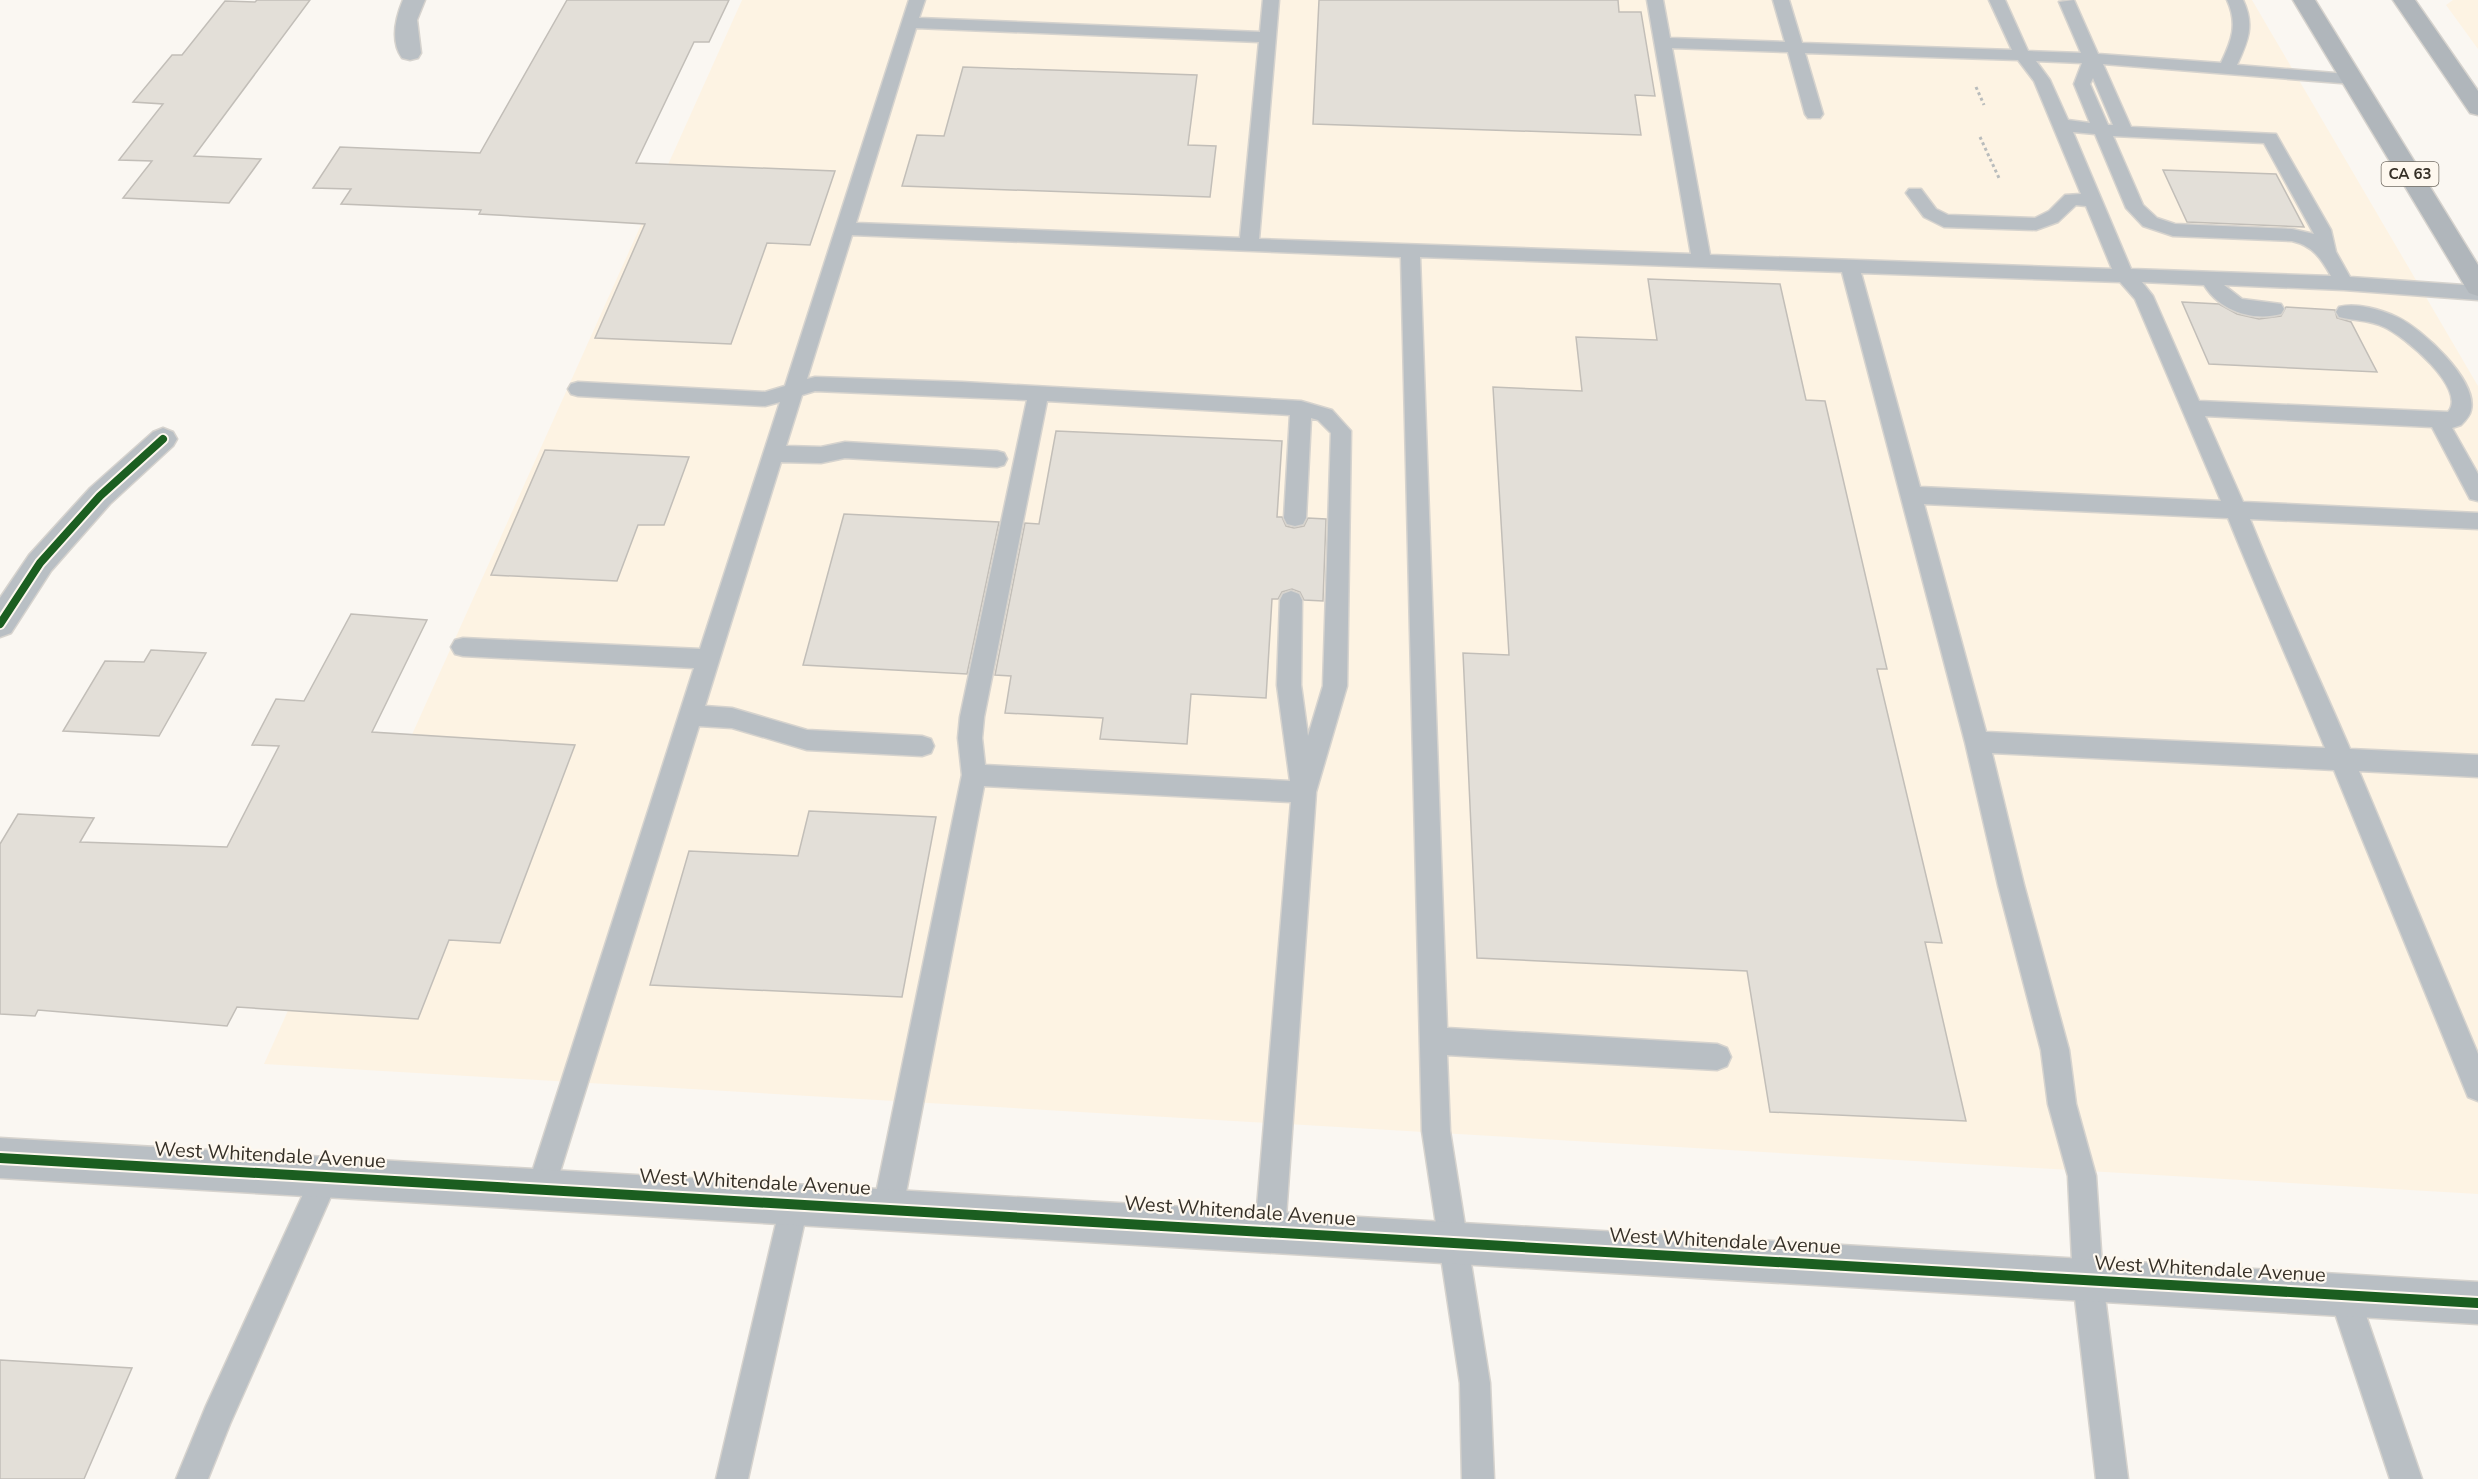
<svg xmlns="http://www.w3.org/2000/svg" width="2478" height="1479" viewBox="0 0 2478 1479" font-family="'Nunito Sans',sans-serif">
  <rect width="100%" height="100%" fill="#faf7f2"/>
  <!-- built -->
  <path fill="#fdf3e3" d="M742 0H2252L2478 386V1194L264 1064Z
    M2453 0H2478V49L2446 5Z"/>
  <!-- building -->
  <path fill="#e3dfd8" stroke="#c2beb8" stroke-width="1.5" d="M257 0H310L194 156 261 159 229 203 123 198 152 161 119 160 163 104 133 102 172 55H182L225 1 255 2Z
    M567 0H729L709 42H694L636 163 835 171 810 245 767 243 731 344 595 338 645 224 479 214 481 210 341 204 351 189 313 188 340 147 480 153Z
    M1319 0H1618L1619 12H1641L1655 96 1635 95 1641 135 1313 124Z
    M963 67 1197 75 1188 145 1216 146 1210 197 902 186 917 135 944 136Z
    M2163 170 2276 174 2304 227 2187 222Z
    M1648 279 1780 284 1806 400 1825 401 1887 669H1877L1942 943 1925 942 1966 1121 1770 1112 1747 971 1477 958 1463 653 1509 655 1493 387 1582 391 1576 337 1657 340Z
    M2182 302 2219 304 2237 314 2259 319 2281 316 2286 307 2335 310 2337 318 2351 322 2377 372 2209 364Z
    M1056 431 1282 441 1277 517H1282L1286 526 1294 528 1304 526 1308 518 1326 519 1323 601 1304 600 1300 592 1292 589 1282 592 1278 599H1272L1266 698 1191 694 1187 744 1100 739 1103 718 1005 713 1011 676 995 675 1025 523 1039 524Z
    M545 450 689 457 664 525H638L617 581 491 575Z
    M844 514 999 522 967 674 803 665Z
    M351 614 427 620 372 732 575 745 500 943 449 940 418 1019 237 1007 227 1026 38 1010 35 1016 0 1014V844L18 814 94 818 80 842 227 847 279 746 252 745 276 699 304 701Z
    M151 650 206 653 159 736 63 731 105 661 144 662Z
    M809 811 936 817 902 997 650 985 689 851 798 856Z
    M0 1360 132 1368 84 1479H0Z"/>
  <g fill="none" stroke-linecap="round" stroke-linejoin="round">
    <!-- service casing -->
    <g stroke="#d6d3ce" stroke-width="3">
      <path id="service" d="M909 0H925L919 18 1260 32 1263 0H1279L1259 239 1691 254 1647 0H1663L1670 38 1785 42 1773 0H1789L1802 43 2012 50 1989 0H2005L2028 51 2081 53 2059 2 2074 0 2098 54 2221 63C2232 40 2238 24 2227 0H2243C2255 25 2248 41 2237 65L2359 75 2361 79 2359 83 2353 84 2103 64 2131 127 2276 134 2331 230 2336 252 2350 277 2478 286V300L2344 290 2224 285 2242 299 2281 304 2284 309 2281 314C2252 322 2219 310 2204 285L2142 282 2153 296 2199 401 2448 412C2468 389 2404 336 2384 327 2370 320 2354 321 2339 317L2336 312 2339 307C2356 302 2382 310 2397 317 2421 328 2478 380 2471 410 2470 416 2465 421 2461 425L2452 428 2478 474V501L2470 499 2432 427 2205 416 2243 502 2478 513V529L2250 519C2281 597 2317 672 2350 749L2478 755V777L2359 771 2478 1054V1101L2468 1097 2334 770 1992 753 2024 885 2069 1050 2076 1104 2096 1176 2103 1281 2128 1479H2096L2073 1281 2068 1176 2048 1104 2041 1050 1998 885 1965 742 1842 272 1420 257 1447 1028 1717 1044 1727 1048 1731 1057 1727 1066 1717 1070 1447 1055 1450 1131 1490 1383 1494 1479H1462L1460 1383 1422 1131 1401 257 852 235 807 379 815 377 962 382 1301 401 1332 410 1351 431 1347 686 1316 792 1285 1231 1280 1241 1270 1246 1260 1241 1255 1231 1291 802 984 786 903 1208 898 1218 888 1223 878 1218 873 1208 962 775 958 738 960 717 1027 400 815 391 802 395 786 446 821 447 845 442 997 451 1004 453 1007 459 1004 465 997 467 845 458 821 463 781 462 705 706 732 708 807 730 922 736 931 739 934 746 931 753 922 756 807 750 732 728 699 726 555 1188 551 1198 541 1202 531 1198 527 1188 694 668 463 656 455 654 451 647 455 640 463 638 700 649 780 402 765 406 578 396 571 394 568 389 571 384 578 382 765 392 785 386ZM916 28 1259 42 1240 238 856 223ZM1672 48 1788 52 1805 114 1808 118H1820L1823 114 1805 53 2018 60 2034 81 2081 194 2065 195 2049 211 2035 218 1948 215 1936 209 1921 189H1909L1906 193 1924 217 1944 227 2036 230 2058 222 2076 205 2086 206 2112 269 1710 255ZM2036 61 2082 63 2074 84 2090 123 2068 120 2050 80ZM2093 78 2113 125H2108L2090 84ZM2073 132 2095 134 2126 208 2143 226 2173 236 2292 241C2313 246 2321 258 2331 276L2131 269ZM2113 136 2264 143 2314 234 2292 229 2175 224 2157 218 2143 205ZM1861 273 2120 282 2135 299 2221 501 1920 487ZM1047 401 1290 415 1284 518 1287 524 1295 526 1303 524 1306 518 1311 418 1318 420 1331 433 1323 686 1308 736 1301 685 1302 600 1299 594 1291 591 1283 594 1280 600 1277 685 1290 781 985 765 982 738 984 717ZM1924 504 2228 518C2259 595 2293 671 2325 748L1986 732Z
        M326 1162 336 1166 340 1176 230 1424 208 1479H176L206 1406 316 1166Z
        M795 1188 805 1192 809 1202 748 1479H716L781 1202 785 1192Z
        M2344 1280 2355 1284 2359 1295 2422 1479H2390L2329 1295 2333 1284Z"/>
    </g>
    <!-- minor casing -->
    <g stroke="#d6d3ce" stroke-width="3">
      <path id="minor" d="M403 0H425L417 20 421 53 418 58 410 60 402 58C390 41 396 17 403 0Z
        M163 428 173 432 177 439 173 446 110 504 51 571 11 633 0 637V598L29 555 90 488 153 432Z"/>
    </g>
    <!-- tertiary casing -->
    <g stroke="#d6d3ce" stroke-width="3">
      <path id="tertiary" d="M0 1138 2478 1282V1324L0 1178Z"/>
    </g>
    <!-- primary casing -->
    <g stroke="#d6d3ce" stroke-width="3">
      <path id="primary" d="M2293 0H2315L2478 265V296L2469 293Z
        M2393 0H2415L2478 91V115L2470 113Z"/>
    </g>
    <!-- path -->
    <path stroke="#b9bcbc" stroke-width="3" stroke-dasharray="3 3" stroke-linecap="butt" d="M1976 87 1984 105
      M1980 137 1999 178"/>
    <!-- service -->
    <use href="#service" fill="#b9bfc4" fill-rule="evenodd"/>
    <!-- minor -->
    <use href="#minor" fill="#b9bfc4" fill-rule="evenodd"/>
    <!-- tertiary -->
    <use href="#tertiary" fill="#b9bfc4" fill-rule="evenodd"/>
    <!-- primary -->
    <use href="#primary" fill="#b0b6bb" fill-rule="evenodd"/>
    <!-- cycleway-far1 casing -->
    <g stroke="#fef8ef" stroke-width="12">
      <path id="cycleway-far1" d="M0 624 40 563 100 496 163 439"/>
    </g>
    <!-- cycleway casing -->
    <g stroke="#fef8ef" stroke-width="14">
      <path id="cycleway" d="M0 1158 2478 1303"/>
    </g>
    <!-- cycleway-far1 -->
    <use href="#cycleway-far1" stroke="#1b5e20" stroke-width="8"/>
    <!-- cycleway -->
    <use href="#cycleway" stroke="#1b5e20" stroke-width="10"/>
  </g>
  <g text-anchor="middle" dominant-baseline="central" stroke-width="4.5" stroke-linejoin="round" paint-order="stroke">
    <!-- shield labels -->
    <rect fill="#fef8ef" stroke="#726c63" stroke-width="1.5" x="2381.5" y="162" width="57" height="24" rx="4.5"/>
    <g font-size="15" font-weight="bold" fill="#363027">
      <text x="2410" y="174">CA 63</text>
    </g>
    <!-- near-street labels -->
    <g font-size="20" fill="#363027" stroke="#fef8ef">
      <text transform="translate(270 1155) rotate(3)">West Whitendale Avenue</text>
      <text transform="translate(755 1182) rotate(3)">West Whitendale Avenue</text>
      <text transform="translate(1240 1211) rotate(4)">West Whitendale Avenue</text>
      <text transform="translate(1725 1241) rotate(3)">West Whitendale Avenue</text>
      <text transform="translate(2210 1269) rotate(3)">West Whitendale Avenue</text>
    </g>
  </g>
</svg>
